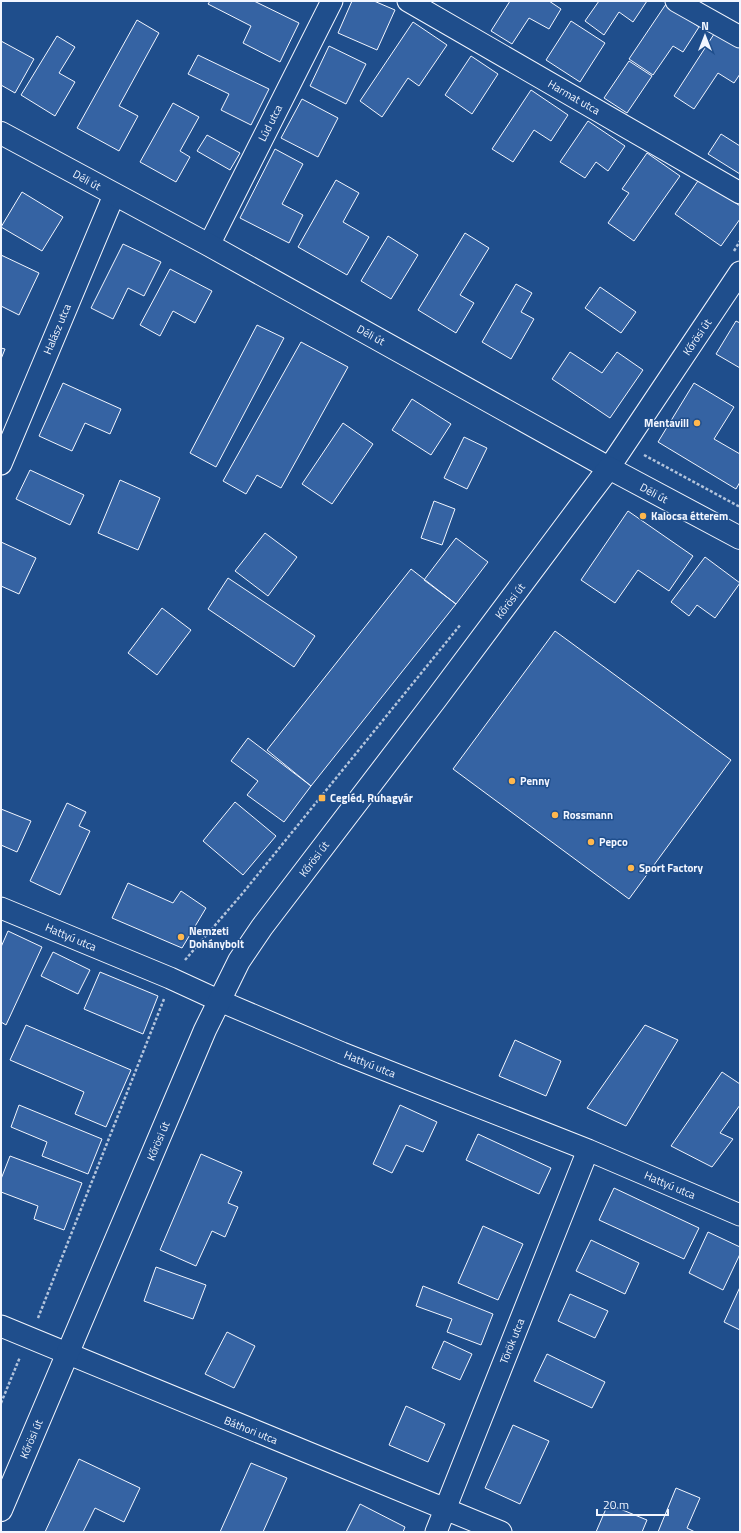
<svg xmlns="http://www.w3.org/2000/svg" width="741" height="1533" viewBox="0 0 741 1533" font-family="'Titillium Web',sans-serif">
  <rect width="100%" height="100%" fill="#1f4e8c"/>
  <!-- building -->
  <path fill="#3563a3" stroke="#f2f6ff" d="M210 1H254L299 23 280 62 243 43 251 26 208 4Z
    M352 1H374L395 10 377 50 338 33Z
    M510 1H549L561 9 549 29 529 18 512 44 491 31Z
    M599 1H647L633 22 619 12 604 35 585 21Z
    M666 4 699 27 683 52 673 46 653 75 629 59Z
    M137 20 159 33 119 106 138 116 119 151 77 128Z
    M571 21 605 43 580 82 546 60Z
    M413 22 447 45 419 86 408 78 382 117 360 101Z
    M716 31 740 47V74L734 83 718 73 694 109 674 96Z
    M57 36 75 47 59 73 75 82 55 116 21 95Z
    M1 41 34 59 15 93 1 85Z
    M329 46 366 64 346 104 310 86Z
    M198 55 269 89 251 125 221 110 229 94 188 74Z
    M471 56 498 74 472 114 445 95Z
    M629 61 652 76 627 113 604 98Z
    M531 90 568 115 551 141 534 130 513 162 492 149Z
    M302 99 338 118 318 157 281 138Z
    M173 103 199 117 180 151 190 157 176 182 140 162Z
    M588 121 625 146 608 171 596 162 585 178 560 162Z
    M721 134 740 146V174L708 154Z
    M207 135 240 153 230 170 197 151Z
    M275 149 303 164 282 204 303 215 289 243 240 218Z
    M647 153 680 176 634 241 608 223 629 193 622 189Z
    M700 178 740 206V219L721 246 675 214Z
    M336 180 359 193 343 222 369 237 347 275 298 247Z
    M22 192 63 217 42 251 1 227Z
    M465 233 489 248 460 295 474 303 456 333 418 310Z
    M388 236 418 255 391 299 361 281Z
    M123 244 161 262 144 296 128 288 113 319 91 308Z
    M1 255 39 273 19 315 1 306Z
    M170 269 212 291 195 323 173 311 160 336 140 325Z
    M516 284 532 293 521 312 534 319 511 359 482 342Z
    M600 287 636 312 621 333 585 308Z
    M736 321 740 323V368L716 354Z
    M257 325 284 338 216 467 190 453Z
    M301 342 348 367 281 488 257 475 246 494 223 481Z
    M1 348 5 349 1 359Z
    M570 352 602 373 617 352 643 370 610 418 552 379Z
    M63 383 121 409 110 434 85 423 72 451 39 436Z
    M694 383 734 407 714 439 740 454V482L736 489 658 442Z
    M412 399 451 424 431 455 392 430Z
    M343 423 373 444 332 504 302 484Z
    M464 437 487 448 467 489 444 478Z
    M30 470 84 495 70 525 16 499Z
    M120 480 160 498 138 550 98 533Z
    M434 501 455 509 442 545 421 538Z
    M628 511 693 556 669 591 638 570 615 603 581 580Z
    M265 533 297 557 268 596 235 571Z
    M456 538 488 562 456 604 424 580Z
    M1 542 36 558 19 594 1 586Z
    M705 557 740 583 715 618 697 605 689 616 671 602Z
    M411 569 456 604 311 786 267 750Z
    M228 578 315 636 294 667 208 609Z
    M162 608 191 630 157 675 128 653Z
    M555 631 731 760 629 899 453 769Z
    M248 738 311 786 284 822 247 795 258 781 231 761Z
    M235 802 276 836 243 875 203 841Z
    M67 803 86 812 79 826 90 831 60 895 30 881Z
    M1 809 31 821 17 852 1 845Z
    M128 883 173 903 181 891 206 908 182 948 112 918Z
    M8 931 42 947 6 1025 1 1022V947Z
    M53 952 90 970 78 994 41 976Z
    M100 972 158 996 143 1034 84 1009Z
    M26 1025 131 1070 106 1127 75 1114 84 1092 10 1060Z
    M645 1025 678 1040 626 1126 587 1108Z
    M515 1040 561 1061 546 1096 499 1076Z
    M722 1072 740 1084V1105L720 1133 733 1139 712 1167 671 1146Z
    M19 1105 102 1139 88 1174 42 1156 47 1142 11 1127Z
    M400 1105 437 1122 423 1152 406 1145 392 1173 373 1164Z
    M478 1134 551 1168 539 1194 466 1160Z
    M201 1154 242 1172 228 1203 238 1207 225 1237 212 1231 196 1266 160 1250Z
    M10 1156 82 1183 64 1230 34 1219 38 1206 1 1192V1179Z
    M614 1188 699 1228 684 1259 599 1220Z
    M483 1226 523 1244 498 1300 458 1283Z
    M708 1232 740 1247V1254L723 1290 689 1273Z
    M591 1240 639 1263 625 1294 576 1271Z
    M156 1267 206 1285 193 1319 144 1301Z
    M423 1286 493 1314 481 1345 447 1332 452 1319 416 1306Z
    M740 1287V1330L724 1322Z
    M570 1294 608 1311 595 1338 558 1321Z
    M227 1332 255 1346 234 1388 205 1374Z
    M444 1341 472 1354 460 1380 432 1368Z
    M547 1354 605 1382 592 1408 534 1381Z
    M406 1406 445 1424 428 1462 389 1445Z
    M513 1425 549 1441 520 1504 485 1488Z
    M79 1459 140 1488 124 1522 95 1508 83 1532H45Z
    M251 1463 287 1478 263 1532H220Z
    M676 1488 700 1498 687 1528 695 1532H658Z
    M360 1504 405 1527 403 1532H346Z
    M608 1504 647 1520 642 1532H596Z"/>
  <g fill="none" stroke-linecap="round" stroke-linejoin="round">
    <!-- street casing -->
    <g stroke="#f2f6ff" stroke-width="23">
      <path id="street" d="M408 1 740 193
        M676 1 740 37
        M209 245 332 1
        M1 464 114 195
        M609 468 740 272
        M1 908 170 978 220 1001 342 1053 588 1150 740 1215
        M1 1326 501 1532
        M436 1532 588 1150"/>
    </g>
    <!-- secondary casing -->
    <g stroke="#f2f6ff" stroke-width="24">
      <path id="secondary" d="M1 133 209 245 609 468"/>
    </g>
    <!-- primary casing -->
    <g stroke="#f2f6ff" stroke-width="24">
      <path id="primary" d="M1 1510 205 1030 239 961 262 927 436 699 584 501 609 468 740 538"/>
    </g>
    <!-- path -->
    <path stroke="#b3c4dc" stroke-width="2.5" stroke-dasharray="3 2" stroke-linecap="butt" d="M734 251 740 241
      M644 455 740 507
      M185 960 242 894 461 624
      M38 1318 164 999
      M1 1403 20 1357"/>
    <!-- street -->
    <use href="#street" stroke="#1f4e8c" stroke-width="21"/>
    <!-- secondary -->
    <use href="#secondary" stroke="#1f4e8c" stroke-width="22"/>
    <!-- primary -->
    <use href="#primary" stroke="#1f4e8c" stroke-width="22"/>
  </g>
  <!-- markers -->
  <g fill="#ffb74d" stroke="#1f4e8c" stroke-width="1.5">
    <circle cx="697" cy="423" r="4"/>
    <circle cx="643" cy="516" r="4"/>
    <circle cx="512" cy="781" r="4"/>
    <rect x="318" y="794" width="8" height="8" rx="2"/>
    <circle cx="555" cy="815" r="4"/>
    <circle cx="591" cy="842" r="4"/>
    <circle cx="631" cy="868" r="4"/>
    <circle cx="181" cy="937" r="4"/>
  </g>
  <g text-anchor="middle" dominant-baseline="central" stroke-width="3" stroke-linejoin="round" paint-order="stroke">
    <!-- street labels -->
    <g font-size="11" fill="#f2f6ff" stroke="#1f4e8c">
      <text transform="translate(574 97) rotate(30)">Harmat utca</text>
      <text transform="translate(270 123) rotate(-63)">Lúd utca</text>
      <text transform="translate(87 180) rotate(29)">Déli út</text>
      <text transform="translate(57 329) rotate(-67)">Halász utca</text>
      <text transform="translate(371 335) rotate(29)">Déli út</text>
      <text transform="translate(697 337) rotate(-56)">Kőrösi út</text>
      <text transform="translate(654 493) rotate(28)">Déli út</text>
      <text transform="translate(510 601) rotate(-53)">Kőrösi út</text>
      <text transform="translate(314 859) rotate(-53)">Kőrösi út</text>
      <text transform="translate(71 937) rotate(23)">Hattyú utca</text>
      <text transform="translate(370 1064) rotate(22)">Hattyú utca</text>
      <text transform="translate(158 1141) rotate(-67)">Kőrösi út</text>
      <text transform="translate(670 1185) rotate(23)">Hattyú utca</text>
      <text transform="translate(512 1341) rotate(-68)">Török utca</text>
      <text transform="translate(251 1430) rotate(22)">Báthori utca</text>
      <text transform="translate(31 1439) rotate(-67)">Kőrösi út</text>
    </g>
    <!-- poi labels -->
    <g font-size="11" font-weight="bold" fill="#f2f6ff" stroke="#1f4e8c" text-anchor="start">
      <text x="689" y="423" text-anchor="end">Mentavill</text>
      <text x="651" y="516">Kalocsa étterem</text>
      <text x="520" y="781">Penny</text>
      <text x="330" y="798">Cegléd, Ruhagyár</text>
      <text x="563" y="815">Rossmann</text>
      <text x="599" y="842">Pepco</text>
      <text x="639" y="868">Sport Factory</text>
      <text x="189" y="931">Nemzeti<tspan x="189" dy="13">Dohánybolt</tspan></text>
    </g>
  </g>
  <!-- border -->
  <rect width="741" height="1533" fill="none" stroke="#f2f6ff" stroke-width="4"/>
  <!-- north arrow -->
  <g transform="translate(705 36)" stroke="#1f4e8c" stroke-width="3" paint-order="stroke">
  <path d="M0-3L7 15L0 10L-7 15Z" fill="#f2f6ff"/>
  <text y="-6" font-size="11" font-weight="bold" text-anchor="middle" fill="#f2f6ff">N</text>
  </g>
  <!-- scale -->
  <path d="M597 1509v6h71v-6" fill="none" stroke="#f2f6ff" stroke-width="2"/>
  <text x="603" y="1509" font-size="12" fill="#f2f6ff" stroke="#1f4e8c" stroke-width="3" paint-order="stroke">20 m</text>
</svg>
